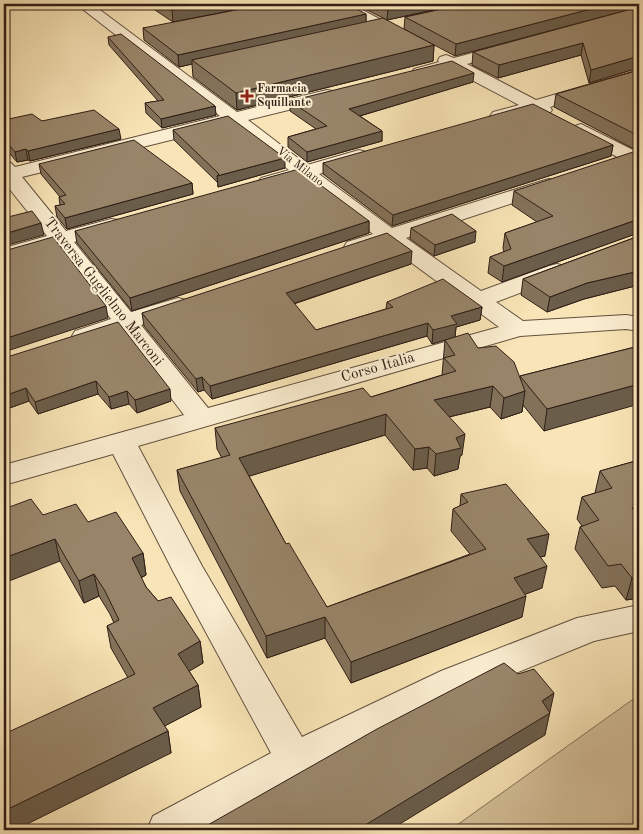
<svg xmlns="http://www.w3.org/2000/svg" width="643" height="834" viewBox="0 0 643 834" font-family="'Old Standard TT',serif">
  <rect width="100%" height="100%" fill="#f8e4b6"/>
  <filter id="stains"><feTurbulence type="fractalNoise" baseFrequency=".004" numOctaves="4"/><feColorMatrix values="0 0 0 0 .2 0 0 0 0 .09 0 0 0 0 .02 0 0 0 .5 -.17"/></filter>
  <radialGradient id="worn" r=".72"><stop offset=".6" stop-color="#630" stop-opacity="0"/><stop offset="1" stop-color="#630" stop-opacity=".3"/></radialGradient>
  <!-- green -->
  <path fill="#d6c29b" stroke="#837058" d="M639 695V830H450Z"/>
  <g fill="none" stroke-linecap="round" stroke-linejoin="round">
    <!-- street casing -->
    <g stroke="#62503e" stroke-width="2">
      <path id="street" d="M76 4H92L237 112 327 90 333 91 336 95 333 99 248 120 307 165 359 150 366 152 369 156 366 160 319 174 392 228 542 181 549 179 556 181 559 185 556 189 406 238 481 291 549 266 557 264 565 266 568 271 565 276 496 302 523 321 626 315 639 317V331L626 329 520 336 138 446 202 566 302 737 441 671 577 618 639 605V631L594 641 467 693 302 775 205 830H147L153 816 271 753 174 573 113 454 4 485V465L184 415 121 332 84 343 75 341 72 336 75 331 111 319 56 247 4 262V248L47 236 4 182V161L11 163 15 167 220 116ZM231 125 289 170 261 178 258 182 261 186 268 188 301 179 373 234 347 242 344 247 347 252 355 254 386 244 499 327 208 408 141 325 186 310 190 305 186 300 178 298 131 312 74 242 119 230 122 225 119 220 111 219 66 231 22 177Z
        M334 4H351L410 35 413 38 410 41H400L336 7Z
        M509 43 515 45 517 48 515 51 467 64 536 100 639 70V80L550 107 552 110 549 114C542 116 540 113 533 112 521 110 507 123 493 120L490 116 493 112 519 105 451 69 420 77 414 75 412 72 414 69 439 62 438 60 440 57 446 55 454 58Z
        M581 124 639 153V167L632 165 575 134 572 130 575 126Z"/>
    </g>
    <!-- street -->
    <use href="#street" fill="#faedd0" fill-rule="evenodd"/>
  </g>
  <!-- wall -->
  <path fill="#83725a" stroke="#301e16" d="M146 4H265L173 22Z
    M355 4H461L387 20Z
    M465 4 455 56 404 29 405 17Z
    M639 7V69L638 68 589 83 581 55 498 78 472 65 473 52Z
    M366 14V22L434 45 433 61 237 110 193 77 192 64 179 67 144 40 143 28Z
    M108 37 215 106 216 115 162 128 146 113 145 103 158 101 109 45Z
    M639 70V148L634 149 554 107 556 94Z
    M473 82 360 116 382 131V141L307 162 288 147V137L316 129 290 111V101Z
    M4 120 42 121 121 139 30 161 28 160 17 162 4 147Z
    M173 130 285 168 218 187V183L174 140Z
    M613 145 611 156 392 226 323 174V163Z
    M639 154V234L638 233 502 282 488 273 490 257 504 252 503 248 505 233 537 222 512 205 514 191Z
    M39 164 192 183 193 194 67 229 57 217 55 206 60 205 59 197H60L41 174Z
    M369 221V233L132 311 77 243 75 231Z
    M411 228 475 242 434 256 410 239Z
    M639 236V285L584 299 547 312 521 295 523 279Z
    M411 264 294 304 316 330 386 309 387 302 482 307 480 320 456 327 455 337 478 348 520 377V376L639 346 544 431 523 405 522 412 501 419 490 407 449 417 462 455 460 456 458 469 434 476 427 468 413 470 385 435 249 476 286 544 327 607 470 554 451 531 453 509 460 506 461 494 545 556 540 557 542 588 525 594 522 617 351 683 325 638 267 658 180 491 177 470 222 458 217 449 215 428 371 397 442 375 445 340 432 344 427 336 212 399 204 390 198 392 144 326 142 313Z
    M4 358 171 401 137 413 129 404 111 409 98 394 38 414 29 401 4 410Z
    M639 460V598L626 600 615 586 602 588 575 549 580 527 582 526 577 519 582 497 595 493 600 471Z
    M43 515 88 522 143 553 146 575 141 578 146 587 158 601 200 641 203 663 189 671 198 685 201 707 164 726 168 731 171 753 111 648 107 626 114 623 110 614 99 596 84 603 60 561Z"/>
  <!-- shaded-wall -->
  <path fill="#6a5d4a" stroke="#301e16" d="M206 4H265L173 22 172 10Z
    M410 4H461L387 20 388 8Z
    M610 4H639V7L455 56 456 44Z
    M366 14V25L192 60V64L179 67 178 55Z
    M583 43 581 55 498 78 499 65Z
    M434 45 433 61 237 110 236 93Z
    M639 56 638 68 589 83 591 70Z
    M474 73 473 82 349 119V109Z
    M215 106 216 115 162 128 161 119Z
    M119 129 121 139 30 161 28 151Z
    M382 131V141L307 162V152Z
    M637 135H639V148L634 149Z
    M613 145 611 156 392 226 393 215Z
    M26 149 28 160 17 162 15 152Z
    M285 158V168L218 187 217 176Z
    M192 183 193 194 67 229 65 218Z
    M639 219V229L638 233 502 282 504 266Z
    M369 221V233L132 311 130 298Z
    M41 223 44 235 4 246V234Z
    M476 231 475 242 434 256 435 245Z
    M412 251 411 264 286 306V293Z
    M639 271V285L584 299 547 312 550 297 587 283Z
    M106 306 108 318 4 352V339Z
    M482 307 480 320 456 327 455 337 432 344 433 330 451 316Z
    M428 323 427 336 212 399 210 386Z
    M202 377 204 390 198 392 196 379Z
    M96 381 98 394 38 414 35 402Z
    M639 384V404L544 431 547 409Z
    M493 386 490 407 432 421 434 400Z
    M26 388 29 401 4 410V396Z
    M170 389 171 401 137 413 135 400Z
    M127 391 129 404 111 409 109 397Z
    M525 391 522 412 501 419 504 398Z
    M386 414 385 435 240 479 239 458Z
    M465 434 462 455 460 456 458 469 434 476 436 454 456 438Z
    M429 447 427 468 413 470 415 449Z
    M639 506V526L632 508Z
    M549 534 545 556 523 561 527 539Z
    M55 539 60 561 4 583V558Z
    M143 553 146 575 136 580 132 558Z
    M547 566 542 588 510 600 514 578Z
    M94 574 99 596 84 603 79 581Z
    M639 577V598L626 600 632 578Z
    M526 596 522 617 351 683V662Z
    M325 617V638L267 658 266 636Z
    M200 641 203 663 181 676 178 654Z
    M198 685 201 707 157 730 153 708Z
    M554 693 545 735 390 830H357Z
    M168 731 171 753 15 830H4V811Z"/>
  <!-- building -->
  <path fill="#988569" stroke="#301e16" d="M162 4H206L172 10Z
    M267 4H347L366 14 178 55 143 28Z
    M378 4H410L388 8Z
    M465 4H610L456 44 405 17Z
    M639 7V56L591 70 583 43 499 65 473 52Z
    M383 18 434 45 236 93 192 60Z
    M121 34 215 106 161 119 145 103 164 100 108 37Z
    M452 61 474 73 349 109 382 131 307 152 288 137 327 126 290 101Z
    M639 70V135H637L556 94Z
    M533 104 613 145 393 215 323 163Z
    M94 110 119 129 28 151 26 149 15 152 4 139V120L32 114 42 121Z
    M228 116 285 158 217 176 219 174 173 130Z
    M134 140 192 183 65 218 55 206 65 204 59 197 66 195 39 164Z
    M633 152 639 154V219L504 266 490 257 511 249 505 233 553 216 514 191Z
    M299 169 369 221 130 298 75 231Z
    M32 211 41 223 4 234V218Z
    M452 214 476 231 435 245 411 228Z
    M387 233 412 251 286 293 316 330 393 307 387 302 443 279 482 307 451 316 457 324 433 330 428 323 210 386 202 377 196 379 142 313Z
    M639 236V271L587 283 550 297 523 279Z
    M53 237 106 306 4 339V251Z
    M118 322 170 389 135 400 127 391 109 397 96 381 35 402 26 388 4 396V358Z
    M468 333 478 348 496 346 514 362 525 391 504 398 493 386 434 400 465 434 456 438 461 448 436 454 429 447 415 449 386 414 239 458 286 544 289 543 327 607 486 549 453 509 468 502 461 494 506 484 549 534 527 539 547 566 514 578 526 596 351 662 325 617 266 636 177 470 230 455 215 428 363 388 371 397 456 371 444 358 455 355 445 340Z
    M639 346V384L547 409 520 376Z
    M639 460V506L632 508 639 518V577L632 578 621 564 608 566 580 527 599 520 582 497 612 488 600 471Z
    M31 499 43 515 76 504 88 522 116 512 143 553 132 558 146 587 158 601 171 597 200 641 178 654 198 685 153 708 168 731 4 811V734L135 674 107 626 119 620 105 591 94 574 79 581 55 539 4 558V509Z
    M504 663 518 674 534 669 554 693 542 701 550 713 357 830H199L377 729Z"/>
  <!-- markers -->
  <path fill="#8f2418" stroke="#faedd0" stroke-width="2" d="M244.5 88.5h5v5h5v5h-5v5h-5v-5h-5v-5h5z"/>
  <g text-anchor="middle" dominant-baseline="central" stroke-width="4" stroke-linejoin="round" paint-order="stroke">
    <!-- far-poi labels -->
    <g font-size="12" font-weight="bold" fill="#301e16" stroke="#faedd0" text-anchor="start">
      <text x="257" y="89">Farmacia<tspan x="257" dy="14">Squillante</tspan></text>
    </g>
    <!-- far-street labels -->
    <g font-size="12" fill="#301e16" stroke="#faedd0">
      <text transform="translate(300 167) rotate(38)">Via Milano</text>
    </g>
    <!-- street labels -->
    <g font-size="15" fill="#301e16" stroke="#faedd0">
      <text transform="translate(103 292) rotate(52)">Traversa Guglielmo Marconi</text>
      <text transform="translate(378 368) rotate(-16)">Corso Italia</text>
    </g>
  </g>
  <!-- margin -->
  <rect width="643" height="834" fill="none" stroke="#f8e4b6" stroke-width="20"/>
  <rect x="5" y="5" width="633" height="824" fill="none" stroke="#301e16" stroke-width="2.5"/>
  <rect x="10" y="10" width="623" height="814" fill="none" stroke="#301e16"/>
  <rect width="100%" height="100%" filter="url(#stains)"/>
  <rect width="100%" height="100%" fill="url(#worn)"/>
</svg>
